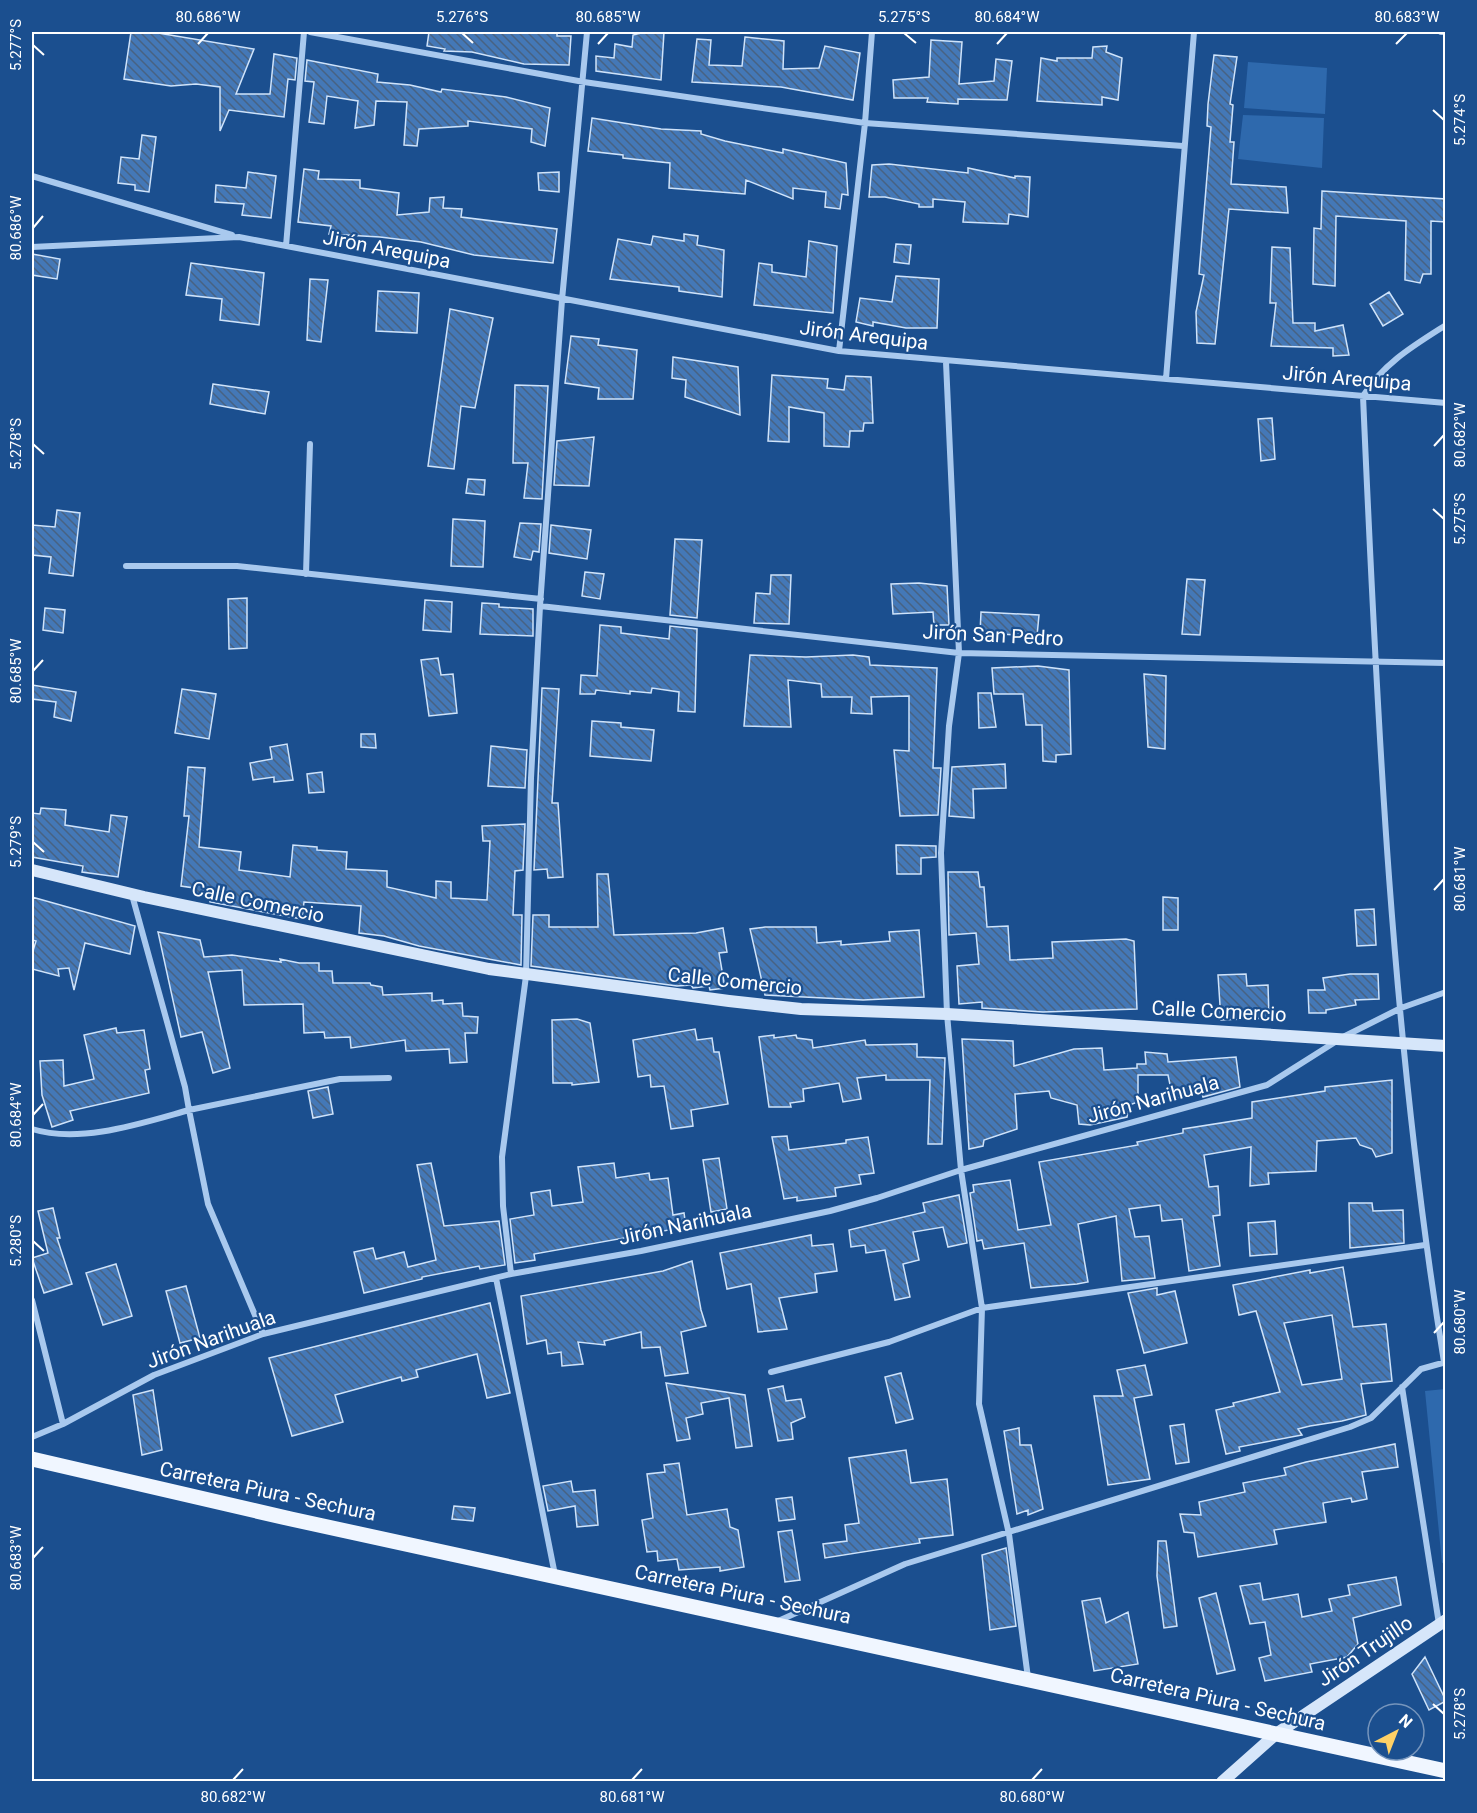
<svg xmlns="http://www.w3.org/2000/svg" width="1477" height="1813" viewBox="0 0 1477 1813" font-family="Roboto,sans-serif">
  <defs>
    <pattern id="building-back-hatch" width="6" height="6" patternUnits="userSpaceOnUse" patternTransform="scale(1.5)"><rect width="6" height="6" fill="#4478b7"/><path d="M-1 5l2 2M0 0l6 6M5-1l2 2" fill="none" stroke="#486282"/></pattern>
  </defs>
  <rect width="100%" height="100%" fill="#1b4f8f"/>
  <!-- park -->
  <path fill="#2e69ad" d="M1248 62 1327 68 1325 114 1244 108Z
    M1243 115 1324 118 1322 168 1238 159Z
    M1445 1389 1446 1562 1442 1563 1425 1391Z"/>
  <!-- building -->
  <path fill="url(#building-back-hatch)" stroke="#cfe3fa" stroke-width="1.5" fill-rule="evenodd" d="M131 32H152L254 49 236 94H270L274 54 297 58 295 80 288 79 284 117 229 110 220 131V87L196 84 171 86 124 79Z
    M429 32H557V36H571L569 65 524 64 472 52 444 51 445 49 427 46Z
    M645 32H664L661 80 596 71V56L614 58 615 44 632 47 633 35Z
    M745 37 784 41 783 69 819 68 825 46 860 53 853 100 781 87 692 82 697 39 711 40 709 65 742 66Z
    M931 40 962 42 959 84 994 81 996 59 1012 61 1007 100 958 99V104L927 102 928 98H894L893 80 929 77Z
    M1107 46 1106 52 1122 58 1118 100 1102 97V105L1037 101 1041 58 1057 61V58H1092L1093 47Z
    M1214 55 1237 57 1230 104 1233 105 1230 142H1234L1231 184 1286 187 1288 213 1229 209 1215 344 1197 343 1196 312 1204 275 1199 274 1211 127 1207 126 1208 104Z
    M307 60 378 74 377 82 410 85 441 92 442 89 506 97 550 108 545 146 531 142 532 129 468 121V126L419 129 417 146 404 145 407 102 376 101 374 125 355 128 358 101 327 96 324 124 309 122 314 82 305 81Z
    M592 118 661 129 701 131V134L725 141 783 153V149L846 163 848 195 842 194 840 209 825 207 826 192 793 188V199L746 180 745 194 669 188 670 163 623 158V155L588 151Z
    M142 135 156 137 149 192 135 190V185L118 183 121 157 139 159Z
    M889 164 968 173V168L1015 178V176L1030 177 1028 217 1009 214 1008 224 963 222 965 202 933 199V207H919V204L885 197H869L872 165Z
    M304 169 319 171 318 179 360 180V188L399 193 397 215 429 212 430 198 444 197 443 208 462 209 461 217 557 229 553 263 474 255 421 242 380 237 329 234 331 226 298 222Z
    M248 172 276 176 271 218 242 215 244 204 215 202 216 185 246 188Z
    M559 172V192L539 190 538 173Z
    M1322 191 1446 199V222L1431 221V274H1423L1420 283 1405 280 1406 221 1336 216 1335 286 1313 284 1314 228 1321 229Z
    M684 234 698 236 697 245 724 250 722 297 679 291V287L610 279 618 239 651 245 653 236 684 241Z
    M809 241 837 246 833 313 754 305 759 263 772 265V272L806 277Z
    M896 244 911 245 909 264 894 262Z
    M1272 247 1290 248 1293 323H1315V331L1343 325 1349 355 1333 356V348L1271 346 1276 303H1270Z
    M32 254 60 259 57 279 32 275Z
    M191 263 264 273 259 325 220 320 222 299 186 295Z
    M896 276 939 279 937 328H906L873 322V326L856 322 860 298 892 302Z
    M310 279 328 280 321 342 307 340Z
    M378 291 419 293 417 333 376 331Z
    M1389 292 1403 314 1383 326 1370 304Z
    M450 309 493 318 475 408 461 406 454 469 428 466Z
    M571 336 599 339 598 345 637 350 633 399H598L599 388 565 383Z
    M673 357 738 367 740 415 685 397 686 380 672 378Z
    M772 375 828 379 827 388 844 390 846 376 871 377 873 423H864L863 431H850L849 447 824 446V413L789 407V442L768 441Z
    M213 384 269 392 265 414 210 404Z
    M515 385 548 386 542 499 524 498 528 463H513Z
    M1272 418 1275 459 1261 461 1258 419Z
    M594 437 589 486 554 485 557 441Z
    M468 479 485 480 484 495 466 493Z
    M57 510 80 513 73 576 49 573 51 557 32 555V525L55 527Z
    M453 519 485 521 483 567 451 566Z
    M520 523 541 524 539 552 533 551 531 560 514 557Z
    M551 525 591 530 587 559 549 553Z
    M675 539 702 540 697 618 670 615Z
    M585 572 604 574 600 599 582 596Z
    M771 575H791L789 624 754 623 756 593 770 594Z
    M1187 579 1205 580 1200 635 1182 634Z
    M919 583 947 586 949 625H934L933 612 893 614 891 584Z
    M247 598V648L229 649 228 599Z
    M425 600 452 602 451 632 423 630Z
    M482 603 499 604V607L533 609V636L480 634Z
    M45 608 65 610 63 633 43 630Z
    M981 612 1039 615 1037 636 980 633Z
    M600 625 621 627V633L669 639 670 626 697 629 695 712 678 711 679 692 652 688 651 693 630 691V694L596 690 595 694H580L581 675 597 676Z
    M750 655 806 657 853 655 869 657 870 665 937 668 933 768H941L938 815 900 816 894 750 909 751V696L871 697 872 714 851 713 852 697H822L821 684 788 680 791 727 744 726Z
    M438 658 441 675 453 674 457 713 429 716 421 660Z
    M1038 666 1069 670 1071 754 1056 755V762L1043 761 1042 725H1026L1023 694H994L992 668Z
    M1144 674 1166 676 1165 749 1148 747Z
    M32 685 76 692 71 721 54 717 56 702 32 699Z
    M542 688 559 689 552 803H558L563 877 548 878 547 869 534 870Z
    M182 689 216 694 209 739 175 733Z
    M978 693H991L996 727 979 728Z
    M592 721 621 723V727L654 730 651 761 590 756Z
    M361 734H375L376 748 361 747Z
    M287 744 293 780 274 782V777L253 780 250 763 272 759 270 747Z
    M491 746 527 750 525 788 488 786Z
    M1005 764 1006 788 973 789 974 818 949 816 952 767Z
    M188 767 205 768 199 847 241 852 239 870 290 877 293 845 317 847V850L347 852 346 869 387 871V887L436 898V881L451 882V898L487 900 490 841H483L482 826 525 824 523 870 515 871 513 915H522L521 965 419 946 384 936 359 933 361 906 304 902 302 919 210 902V897L193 894 194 888 181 886 189 816H184Z
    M322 772 324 792 309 793 307 774Z
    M41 808 66 810 65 825 109 832 111 815 127 817 118 877 82 872 83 866 32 857V813L40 814Z
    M896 845 936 846V857L921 858V874H897Z
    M948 872H978L980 887H984L987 927 1008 926 1010 960 1053 958 1052 942 1126 939 1134 941 1137 1009 1043 1012 982 1008V1002L959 1004 957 966 979 964 976 933 949 935Z
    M597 874H608L614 935 696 933 723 928 727 952 719 953 725 988 710 990 709 986 693 988 691 985 677 986 531 966 533 915H549V927H598Z
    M32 897 135 926 130 954 85 943 74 990 69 968 58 969 59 976 32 969V954L36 941 32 940Z
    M1163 897 1178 898V930H1163Z
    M1374 909 1376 945 1357 946 1355 910Z
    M765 927H816L817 943 841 941V945L890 941 889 932 919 930 924 997 863 1000 765 995 750 929Z
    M158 932 200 940 204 957 232 955 281 962 280 959 299 963H319V971H332L333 983H370L371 985 382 987 383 995 432 993V1001L443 1000V1004L462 1003 463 1016 478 1017 477 1033H465L467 1062 450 1063 449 1049 406 1051 405 1040 351 1048 350 1037 325 1038 324 1032 304 1033 303 1004 244 1005 242 970 208 972 230 1068 213 1073 202 1032 181 1037Z
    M1246 974 1247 986 1268 985 1269 1018 1221 1020 1218 975Z
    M1350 974H1378L1379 999 1355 1000 1356 1005 1326 1010V1013H1309L1308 990H1325L1323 978Z
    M577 1019 590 1023 599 1082 572 1085V1083H553L552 1020Z
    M116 1028 117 1033 144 1030 150 1069 145 1070 149 1093 70 1111 73 1120 52 1127 42 1095 40 1061 63 1060 64 1086 94 1079 84 1035Z
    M695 1029 697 1040 712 1038 714 1052H719L728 1104 691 1110 693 1126 671 1129 664 1086 651 1087 650 1075 638 1077 633 1040Z
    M774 1035V1038L796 1035 797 1038 812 1040 813 1048 865 1040 866 1045 917 1044V1057L945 1058 942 1144H928L930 1080H886V1075L857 1078 861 1099 843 1102 839 1083 803 1089 804 1101 790 1103 791 1107H769L759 1037Z
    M962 1039 1013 1041 1014 1066 1074 1049 1102 1048 1104 1070 1137 1068V1064H1146L1145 1052 1167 1054 1168 1062 1236 1057 1240 1087 1203 1097 1201 1091 1173 1099 1168 1075H1138V1102L1129 1105 1127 1117 1090 1125 1079 1124 1077 1105 1051 1098 1049 1091 1015 1094 1017 1129 984 1140 983 1146 969 1149Z
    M1392 1080V1153L1376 1157 1372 1149 1360 1145 1356 1138 1317 1141 1316 1171 1268 1173 1269 1184 1250 1186 1251 1147 1204 1155 1209 1187 1218 1186 1220 1215 1213 1216 1220 1266 1189 1271 1182 1219 1162 1221 1160 1205 1129 1209 1135 1237 1149 1236 1155 1278 1122 1281 1116 1216 1078 1224 1088 1282 1077 1284 1031 1288 1024 1243 984 1249 982 1240 977 1241 970 1193 974 1192 973 1185 1010 1180 1018 1230 1051 1225 1039 1162 1138 1145 1137 1142 1183 1133V1129L1252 1118V1102L1325 1091V1087Z
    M328 1087 333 1114 313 1118 308 1091Z
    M787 1136 789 1150 846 1143V1140L868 1137 874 1173 859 1175 861 1184 835 1188 836 1196 797 1201V1197L784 1199 772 1137Z
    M719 1158 727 1209 711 1212 703 1160Z
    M431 1163 444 1226 499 1221 505 1265 480 1269 479 1266 422 1277V1279L364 1293 354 1252 373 1248 376 1259 404 1252 408 1267 436 1260 417 1165Z
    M614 1163 616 1178 649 1173 650 1180 668 1178 673 1215 684 1213 686 1227 534 1254 535 1260 515 1263 510 1219 534 1215 531 1193 550 1190 552 1206 583 1202 578 1167Z
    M959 1195 967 1243 948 1247 943 1227 913 1232 919 1260 903 1264 910 1297 895 1300 885 1250 866 1253 865 1245 851 1247 849 1230 925 1212 923 1203Z
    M1349 1203H1372L1373 1211 1403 1210 1404 1243 1350 1248Z
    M53 1208 60 1238H57L72 1284 44 1293 32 1258 48 1253 38 1211Z
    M1275 1221 1277 1254 1250 1256 1248 1223Z
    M811 1235 812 1246 833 1244 837 1271 815 1274 817 1292 779 1298 787 1329 758 1332 751 1284 727 1289 720 1253Z
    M692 1261 701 1310 706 1326 681 1332 688 1373 665 1376 660 1347 642 1348 641 1332 604 1341 605 1345 578 1342 583 1364 562 1366 561 1352 548 1354 546 1340 527 1344 521 1296 663 1271Z
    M116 1264 132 1316 103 1325 86 1273Z
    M1343 1267 1353 1327 1386 1324 1392 1381 1361 1384 1366 1415 1342 1421 1310 1426 1298 1429 1302 1435 1239 1447 1240 1451 1226 1454 1216 1410 1234 1406 1233 1403 1280 1392 1256 1311 1239 1315 1233 1285 1310 1270V1273ZM1332 1315 1342 1379 1302 1385 1284 1323Z
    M186 1286 200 1338 180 1343 166 1291Z
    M1157 1288V1295L1175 1291 1187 1343 1144 1353 1128 1293Z
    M490 1303 510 1393 487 1398 477 1354 416 1370 418 1377 402 1381 401 1377 335 1395 343 1422 292 1436 269 1358Z
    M1145 1365 1152 1395 1134 1398 1150 1479 1108 1485 1094 1396H1123L1117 1370Z
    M901 1373 913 1419 896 1423 885 1377Z
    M666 1383 745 1395 752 1446 736 1448 729 1398 701 1403 703 1414 686 1418 690 1439 677 1441Z
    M783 1386 786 1401 801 1399 805 1417 791 1423 793 1439 778 1441 768 1389Z
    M153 1390 162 1450 142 1455 133 1395Z
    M1184 1424 1189 1462 1176 1464 1170 1426Z
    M1019 1428 1020 1445H1031L1043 1509 1028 1515V1510L1017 1514 1004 1431Z
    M1395 1444 1398 1467 1362 1472 1367 1499 1352 1502 1351 1498 1323 1503 1326 1522 1274 1530 1277 1544 1198 1557 1194 1533 1184 1532 1180 1514 1201 1515 1199 1502 1245 1492 1243 1483 1286 1475 1284 1468 1306 1462Z
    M906 1450 911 1483 947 1479 953 1535 919 1539 920 1543 825 1558 823 1544 847 1541 845 1525 859 1523 849 1458Z
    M679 1463 687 1515 727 1509 730 1527 738 1530 744 1567 720 1571V1567L679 1570 677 1559 658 1561 657 1551 647 1552 642 1520 653 1518 647 1474 665 1472 664 1465Z
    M571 1481 573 1492 595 1490 598 1525 577 1527 575 1506 548 1511 543 1486Z
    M792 1497 795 1519 779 1521 776 1499Z
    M454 1506 475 1508 473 1521 452 1519Z
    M792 1530 800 1580 785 1582 778 1532Z
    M1158 1541H1166L1177 1626 1164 1628 1157 1576Z
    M1006 1548 1016 1626 990 1630 982 1555Z
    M1396 1577 1401 1605 1353 1618 1358 1644 1347 1657 1310 1664 1312 1672 1265 1681 1259 1658 1271 1655 1265 1622 1250 1624 1240 1586 1260 1583 1263 1600 1298 1594 1302 1617 1332 1611 1329 1599 1350 1595 1348 1585Z
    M1216 1593 1235 1670 1217 1674 1199 1598Z
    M1100 1598 1106 1623 1128 1612 1138 1664 1094 1671 1082 1601Z
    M1425 1657 1446 1701 1429 1710 1412 1674Z"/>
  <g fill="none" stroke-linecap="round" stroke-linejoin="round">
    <!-- street -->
    <path stroke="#a9c9ee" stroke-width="6" d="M310 32 584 82 865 123 1183 146
      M1441 32H1446
      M32 176 232 235
      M286 246 304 32
      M32 247 239 237 839 351 1446 403
      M839 351 865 123 872 32
      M946 362 959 653 949 726 941 853 947 1014 961 1170 982 1308 979 1404 1009 1534 1028 1678
      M1166 379 1194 32
      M126 566H237L541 599
      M306 574 310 444
      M540 606 959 653 1446 663
      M32 1129C80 1144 142 1123 189 1110L185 1087 132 895
      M511 1274 503 1206 502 1157 526 976 531 778 540 606 562 300 587 32
      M496 1278 555 1575
      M32 1300 63 1424
      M263 1334 208 1204 189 1110 340 1079 389 1078
      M1444 1362C1392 1043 1377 718 1363 396 1384 363 1413 346 1446 325
      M771 1372 889 1342 982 1308 1425 1245
      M1402 1387 1439 1624
      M32 1437 63 1424 154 1375 263 1334 511 1274 641 1251 830 1211 877 1198 961 1170 1267 1085 1343 1037 1401 1008 1446 992
      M776 1622 905 1564 1350 1427 1371 1418 1421 1369 1446 1362"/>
    <!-- secondary -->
    <path stroke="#d6e6fa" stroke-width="12" d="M32 870 144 897 489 969 729 1001 801 1009 947 1014 1446 1046
      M1222 1782 1276 1734 1446 1620"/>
    <!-- primary -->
    <path stroke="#f0f6ff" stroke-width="15" d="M32 1459 291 1519 1446 1771"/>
  </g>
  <!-- ticks -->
  <path fill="none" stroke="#fff" stroke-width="2" d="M462 33 473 43M904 33 916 43M198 44 208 33M598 44 608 33M997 44 1007 33M1396 44 1407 33M33 45 44 55M1433 110 1444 120M33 228 43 216M33 444 44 454M1434 446 1444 435M1433 509 1444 519M33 671 43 660M33 842 44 852M1434 890 1444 879M33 1115 43 1104M33 1241 44 1251M1434 1333 1444 1322M33 1558 43 1547M1433 1704 1444 1714M233 1780 243 1769M632 1780 642 1769M1032 1780 1042 1769"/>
  <g text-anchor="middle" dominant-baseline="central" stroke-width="4.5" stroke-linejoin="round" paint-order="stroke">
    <!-- street labels -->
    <g font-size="20" fill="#fff" stroke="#1b4f8f">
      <text transform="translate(387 249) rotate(11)">Jirón Arequipa</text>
      <text transform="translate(864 335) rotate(7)">Jirón Arequipa</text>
      <text transform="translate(1347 378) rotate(5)">Jirón Arequipa</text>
      <text transform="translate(993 635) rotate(3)">Jirón San Pedro</text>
      <text transform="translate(258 902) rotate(12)">Calle Comercio</text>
      <text transform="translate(735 981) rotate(6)">Calle Comercio</text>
      <text transform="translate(1219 1011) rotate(3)">Calle Comercio</text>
      <text transform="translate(1153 1099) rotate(-15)">Jirón Narihuala</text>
      <text transform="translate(685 1224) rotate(-12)">Jirón Narihuala</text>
      <text transform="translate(211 1339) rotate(-20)">Jirón Narihuala</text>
      <text transform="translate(268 1491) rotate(12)">Carretera Piura - Sechura</text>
      <text transform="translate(743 1594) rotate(12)">Carretera Piura - Sechura</text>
      <text transform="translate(1365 1651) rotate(-34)">Jirón Trujillo</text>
      <text transform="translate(1218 1699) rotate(13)">Carretera Piura - Sechura</text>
    </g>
  </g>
  <!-- border -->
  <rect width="1477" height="1813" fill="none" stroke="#1b4f8f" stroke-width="66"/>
  <!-- north arrow -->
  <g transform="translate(1396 1732) rotate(42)"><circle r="28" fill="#1b4f8f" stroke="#7695bc" stroke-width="1.5"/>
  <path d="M0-4.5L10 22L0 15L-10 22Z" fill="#ffd166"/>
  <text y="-9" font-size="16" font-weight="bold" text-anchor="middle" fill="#ffffff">N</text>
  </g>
  <rect x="33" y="33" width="1411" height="1747" fill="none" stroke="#fff" stroke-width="2"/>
  <g font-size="15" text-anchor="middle" fill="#fff">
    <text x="208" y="22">80.686°W</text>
    <text x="462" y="22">5.276°S</text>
    <text x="608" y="22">80.685°W</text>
    <text x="904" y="22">5.275°S</text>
    <text x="1007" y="22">80.684°W</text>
    <text x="1407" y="22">80.683°W</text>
    <text transform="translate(16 45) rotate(-90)" y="5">5.277°S</text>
    <text transform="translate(1460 120) rotate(-90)" y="5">5.274°S</text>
    <text transform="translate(16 228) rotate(-90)" y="5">80.686°W</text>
    <text transform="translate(1460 435) rotate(-90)" y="5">80.682°W</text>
    <text transform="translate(16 444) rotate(-90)" y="5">5.278°S</text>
    <text transform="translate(1460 519) rotate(-90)" y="5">5.275°S</text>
    <text transform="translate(16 671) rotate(-90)" y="5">80.685°W</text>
    <text transform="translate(16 842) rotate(-90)" y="5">5.279°S</text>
    <text transform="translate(1460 879) rotate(-90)" y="5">80.681°W</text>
    <text transform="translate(16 1115) rotate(-90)" y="5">80.684°W</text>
    <text transform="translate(16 1241) rotate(-90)" y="5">5.280°S</text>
    <text transform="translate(1460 1322) rotate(-90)" y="5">80.680°W</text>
    <text transform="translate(16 1558) rotate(-90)" y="5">80.683°W</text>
    <text transform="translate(1460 1714) rotate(-90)" y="5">5.278°S</text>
    <text x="233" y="1802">80.682°W</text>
    <text x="632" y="1802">80.681°W</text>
    <text x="1032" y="1802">80.680°W</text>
  </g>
</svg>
